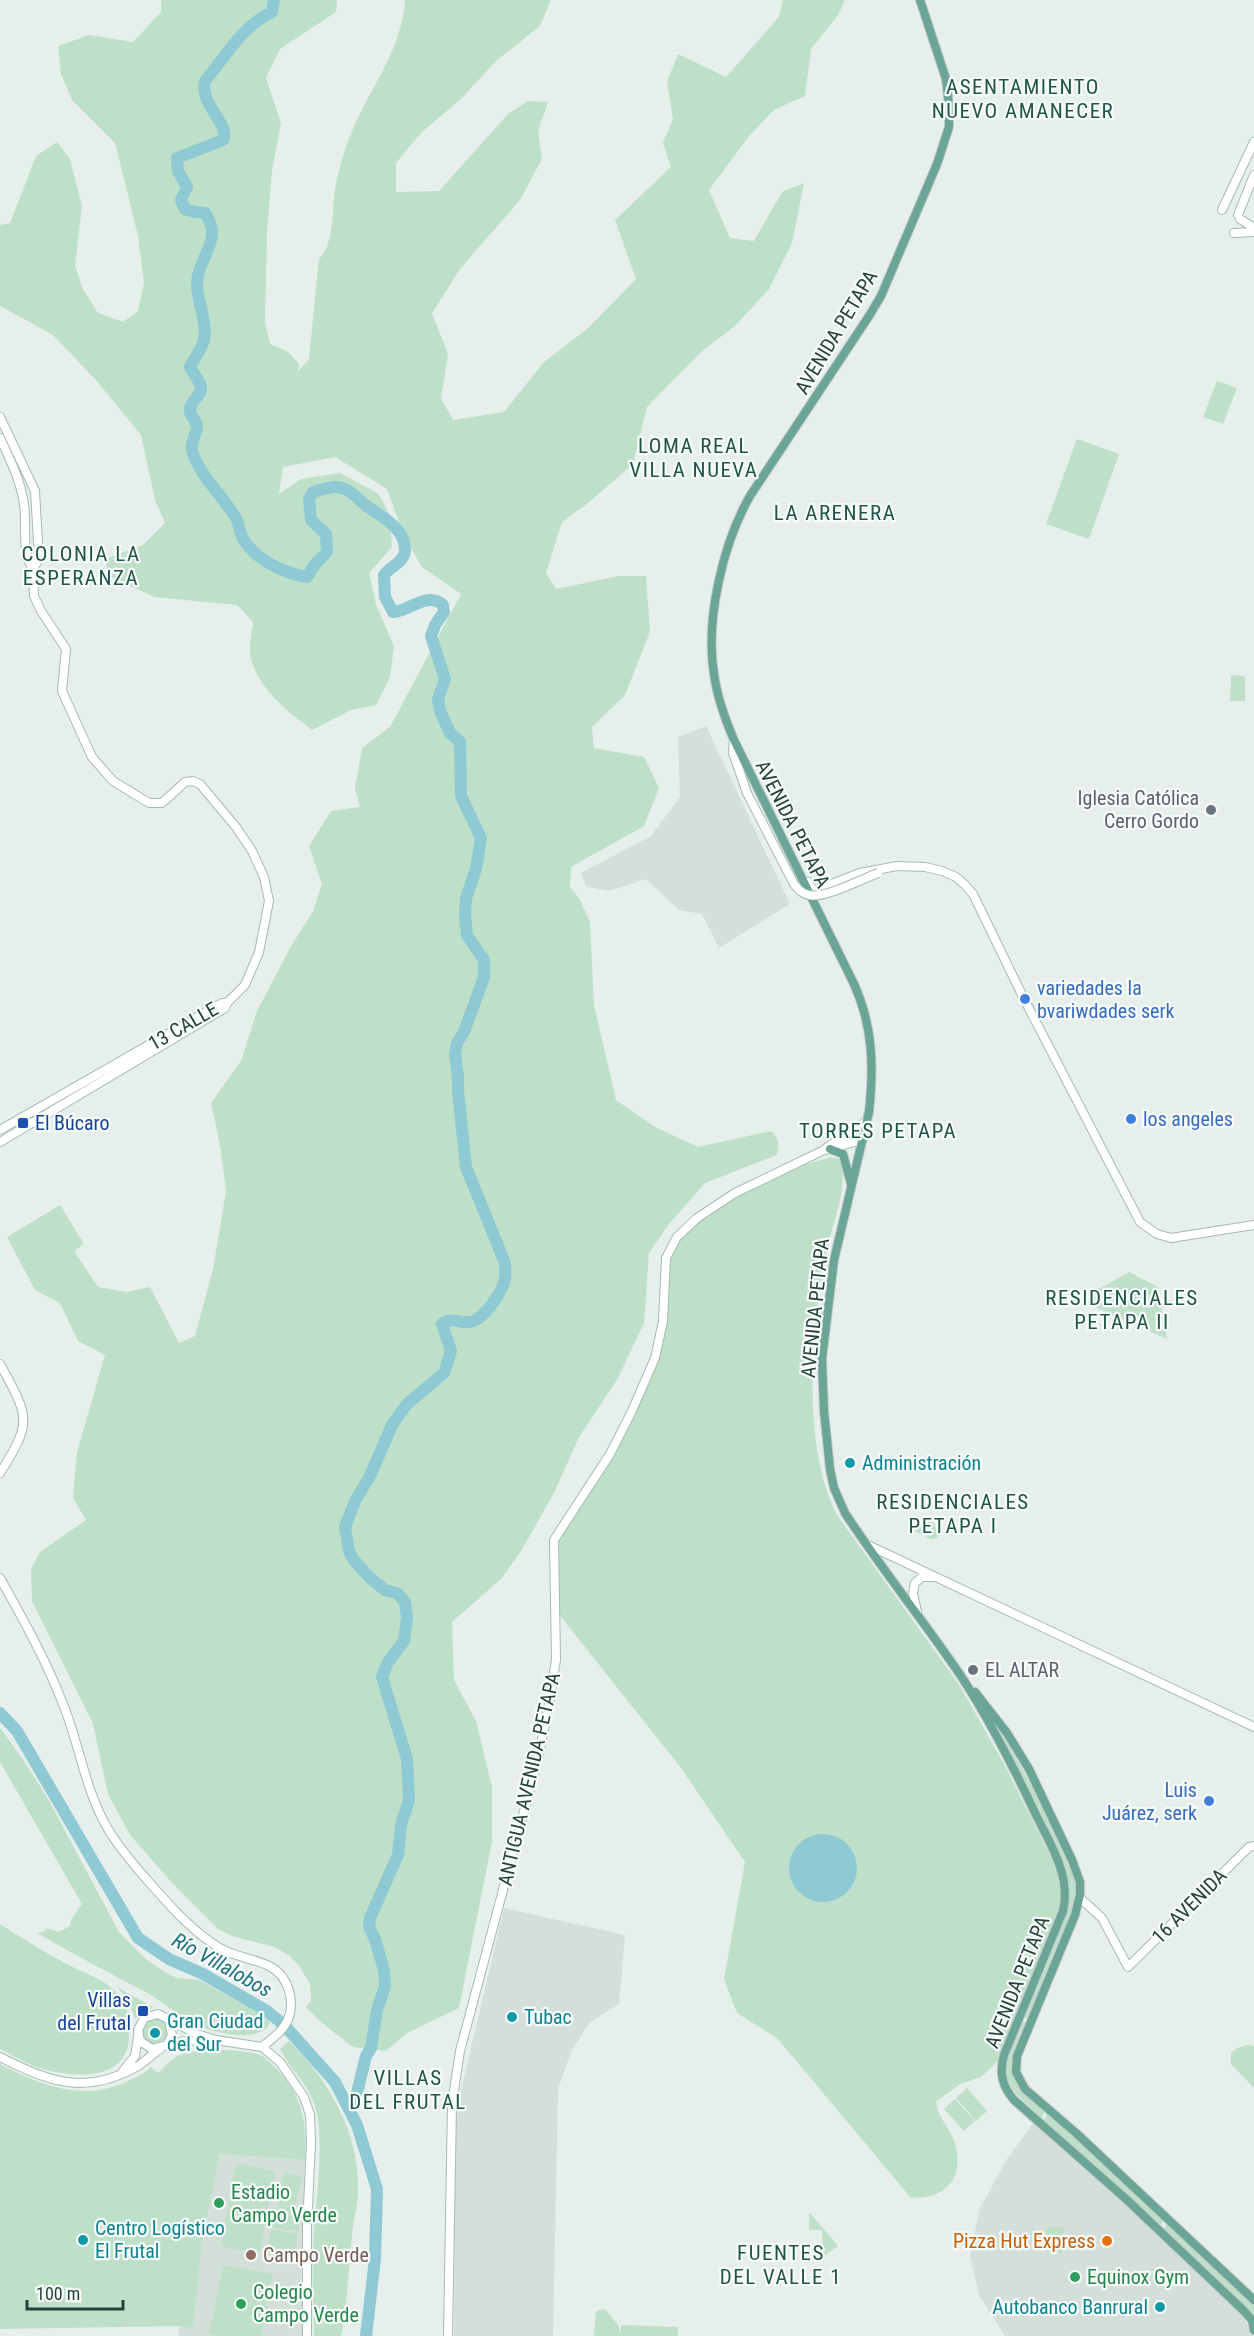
<svg xmlns="http://www.w3.org/2000/svg" width="1254" height="2336" viewBox="0 0 1254 2336" font-family="'Roboto Condensed',sans-serif">
  <rect width="100%" height="100%" fill="#e6efeb"/>
  <!-- built -->
  <path fill="#d4dfda" d="M706 726 790 904 719 948 702 914 679 910 646 879 609 891 586 887 581 873 651 836 680 797 678 737Z
    M504 1908 625 1935 619 2004 589 2023 571 2052 558 2089 553 2336H454L455 2116Z
    M1034 2122 1119 2197 1239 2309 1253 2336H1005L979 2295 970 2255 980 2208 1007 2159Z
    M220 2154 305 2160 301 2265 303 2336H178L179 2326 193 2327 203 2236Z"/>
  <!-- green -->
  <path fill="#bfe0c8" d="M161 0H337L336 12 280 49 266 78 281 123 272 171 267 232 265 322 270 344 287 351 299 364 298 372 309 359 319 259C336 241 331 208 336 184 339 169 344 151 350 136 368 90 402 51 405 0H551L540 26 496 61 461 99 421 133 396 163V192L439 191 508 114 528 101 548 102 538 131 542 159 520 200 460 269 432 313 448 354 441 398 453 420 504 412 544 362 587 329 636 279 615 220 671 167 663 143 673 119 667 82 678 54 726 77 779 17 783 0H845L838 15 811 49 805 96 774 110 750 135 709 190 730 238 754 241 782 192 804 183 792 243 769 289 735 326 701 352 647 407 633 464 588 503 562 522 546 573 556 589 619 576H646L650 632 625 695 592 727 594 748 644 757 659 788 644 826 571 867 570 887 579 898 590 922 594 1005 616 1100 655 1127 698 1147 771 1131C779 1138 780 1145 777 1155L705 1183 669 1224 649 1253 644 1323 618 1378 579 1437 554 1493 521 1551 501 1579 452 1622 454 1680 476 1721 492 1787V1842L459 2008 407 2033 386 2051 353 2047 322 2023 306 2007 311 2001 310 1984 299 1966 290 1956 274 1947 232 1936 218 1929 174 1885 130 1835 108 1794 93 1724 32 1601 31 1569 40 1552 86 1520 73 1498 77 1452 105 1355 78 1341 60 1303 35 1290 7 1237 60 1205 84 1244 74 1251 98 1287 126 1292 150 1287 179 1343 195 1336 213 1269 226 1191 220 1145 211 1103 241 1061 257 1011 290 948 313 911 322 884 309 846 331 811 360 807 355 789 362 748 390 727 461 594 422 567 404 536 387 489 335 457 283 467 279 494 301 479 340 473 379 494 390 516 392 547 369 573 376 604 394 647 390 677 376 705 351 710 312 730C288 711 260 691 251 659 248 649 252 633 253 622L237 605 154 597 109 576 105 559 143 545 165 523 155 500 141 435 95 379 53 335 0 306V225L10 223 36 156 57 142 70 159 82 206 75 266 83 289 98 313 123 322 138 311 144 283 138 236 127 191 115 143 72 100 61 74 58 46 89 35 133 42 161 12Z
    M1217 381 1237 388 1223 424 1203 417Z
    M1077 439 1119 454 1089 539 1046 524Z
    M1231 675 1245 676V701H1230Z
    M831 1157 841 1160C848 1189 833 1221 827 1249 812 1328 800 1441 837 1515L960 1686 1004 1764 1058 1871 1061 1889 1060 1907 998 2061 981 2077 960 2084 936 2102C938 2116 946 2124 952 2136 963 2159 959 2189 930 2196 924 2198 917 2197 911 2198L777 2038 737 2013 724 1979 745 1862 681 1768 554 1608 558 1534 610 1454 644 1386 663 1321 664 1275 677 1237 738 1196 804 1165Z
    M1129 1272 1158 1287 1167 1339 1079 1300Z
    M931 1516 938 1534 937 1538 931 1539 907 1527Z
    M990 1719 1005 1738 1035 1792 1071 1866 1076 1880 1075 1906 1029 2019 1022 2016 1067 1909 1069 1886 1066 1870Z
    M0 1728 22 1758 47 1797 119 1932 147 1960 165 1972 177 1978 199 1980 265 2016 270 2023C260 2043 219 2034 202 2027 182 2020 166 2003 147 1993 110 1973 73 1954 37 1933L43 1932 47 1928 59 1932 70 1926 71 1920 82 1904 0 1762Z
    M0 1924C22 1938 44 1952 67 1964 83 1973 105 1979 118 1994 129 2005 130 2022 129 2037 128 2078 82 2078 50 2071 32 2067 16 2057 0 2049Z
    M117 1987 153 2007 135 2019 128 2000Z
    M141 2031a14 14 0 1 1 28 0a14 14 0 1 1-28 0Z
    M1020 2020 1028 2023 1013 2073 1019 2086 1045 2110 1042 2118C994 2075 999 2079 1020 2020Z
    M289 2041C329 2080 360 2134 358 2191 358 2206 353 2221 352 2236 348 2270 348 2303 341 2336H314C313 2307 312 2278 313 2249 314 2211 327 2137 314 2103 307 2082 289 2068 280 2049Z
    M1248 2045 1254 2046V2088L1231 2064V2053L1237 2048Z
    M224 2050C236 2051 251 2051 262 2056 270 2061 277 2069 283 2076 304 2101 307 2128 305 2160L220 2154 203 2236 193 2328 179 2326 0 2329V2064C39 2085 83 2102 126 2082 135 2077 144 2075 150 2067L159 2073C177 2048 196 2051 224 2050Z
    M967 2088 987 2111 976 2121 956 2098Z
    M955 2099 975 2121 964 2131 944 2109Z
    M1048 2111 1166 2219 1160 2225 1044 2120Z
    M241 2164 271 2170 275 2173 260 2251 257 2253 224 2247 221 2244 235 2168Z
    M284 2173 302 2177 294 2213 277 2210Z
    M276 2212 301 2217 298 2232 272 2227Z
    M809 2212 838 2246 823 2257 822 2230H809Z
    M1169 2222 1236 2285 1254 2305V2317L1164 2229Z
    M1047 2227H1064L1063 2253 1046 2252Z
    M271 2229 298 2234 293 2262 266 2257Z
    M223 2265 273 2274 261 2336H220L209 2334Z
    M601 2309 606 2310 618 2325 621 2334V2325L678 2327V2336H594L596 2312Z"/>
  <!-- water -->
  <path fill="#8ec9d4" d="M789 1868a34 34 0 1 1 68 0a34 34 0 1 1-68 0Z"/>
  <g fill="none" stroke-linecap="round" stroke-linejoin="round">
    <!-- river -->
    <path stroke="#8ec9d4" stroke-width="12" d="M274 0 272 12C242 26 226 56 205 81 199 105 231 124 223 140L177 158 178 171 187 187 181 200 185 209 194 212 205 213C225 242 196 256 197 287 198 303 209 327 203 343 200 351 194 359 190 367 193 373 200 381 201 387 202 396 189 402 190 411 190 417 197 420 197 427 196 437 189 443 193 454 201 476 222 496 234 515 239 521 239 530 242 537 254 559 283 573 307 577L315 564 327 552 326 534 311 520 309 499 313 492C320 490 328 487 336 487 349 488 355 496 363 503 378 516 406 526 405 551 404 562 390 567 384 575L385 597 393 612C410 611 427 591 443 605L444 612 435 625 431 636 445 679 438 699 440 711 450 733 460 742 461 796 481 838 476 869 466 898 465 916 467 935 484 960V977L464 1032 457 1043 455 1054 458 1077V1091L466 1167 505 1263C505 1268 506 1273 505 1278 503 1291 484 1320 470 1322 460 1323 450 1317 442 1324L451 1351 444 1373 407 1404 392 1425 370 1476 355 1501 345 1527 349 1551 353 1559 369 1577 385 1590 397 1593 405 1602 407 1617 404 1641 388 1662 382 1677 407 1759 409 1800 401 1825 398 1855 370 1918 369 1927 375 1939 384 1970 385 1986 377 2010 371 2048 366 2056 356 2097 354 2104 349 2109
      M0 1713 17 1731 138 1938 169 1959 203 1974 267 2011 285 2026 335 2082 357 2125 377 2189 375 2259 366 2336"/>
    <!-- secondary casing -->
    <g stroke="#a4bbb3" stroke-width="10">
      <path id="secondary" d="M1222 210 1254 142
        M1238 215 1254 175
        M1240 219 1254 228
        M1234 233 1254 232
        M0 417 35 491 39 559 33 569 34 596 41 611 66 649 62 691 92 757 113 781 149 803H162L185 782 193 781 200 784 236 827 252 851 264 877 269 901 259 952 245 985 227 1003 225 1008 0 1142
        M0 438C10 459 21 482 24 504 27 524 21 553 33 569
        M734 740 733 753 747 793
        M808 882 811 889 816 890 860 873 897 866 925 867 942 871 956 877 965 885 973 894 1023 997 1140 1222 1157 1234 1171 1238 1254 1225
        M0 1130 222 1003H227
        M824 1150C837 1138 854 1134 867 1120
        M0 1364C29 1417 33 1421 0 1473
        M868 1545 1254 1727
        M0 1578C23 1619 46 1660 63 1704 78 1741 84 1783 103 1820 114 1842 132 1863 149 1882 169 1905 192 1931 218 1947 234 1957 253 1958 269 1966 290 1976 297 2006 285 2025 280 2034 270 2040 262 2047
        M917 1612 913 1593 915 1583 922 1577H933
        M1080 1898 1102 1918 1128 1967 1249 1847 1254 1846
        M216 2040 184 2041 152 2049 140 2041 138 2030 144 2018 158 2014 197 2034 216 2040 262 2047 280 2062 304 2097 310 2115 311 2142 307 2228V2336
        M167 2045 172 2035 169 2020
        M0 2057C50 2082 85 2096 138 2066 146 2061 152 2054 160 2049
        M123 2071 135 2056 138 2037
        M448 2336 452 2104 460 2051 538 1759 550 1699 556 1660 554 1540 610 1454 631 1413 655 1358 663 1321 666 1258 677 1237 697 1218 735 1193 822 1151 862 1140"/>
    </g>
    <!-- primary casing -->
    <g stroke="#c2cac8" stroke-width="10">
      <path id="primary" d="M920 0 946 79 949 106V127L937 164 881 296 869 316 750 496C723 543 705 620 714 674 717 697 725 719 734 740L854 984C873 1026 874 1067 869 1112L834 1260 822 1359 824 1411 830 1469 834 1488 845 1513C881 1568 922 1619 959 1673 989 1718 1014 1768 1037 1817 1052 1847 1071 1877 1063 1911L1004 2055C999 2073 1002 2086 1014 2100L1126 2199 1243 2310 1252 2320 1254 2330
        M830 1149 843 1154 851 1184
        M975 1692 1007 1733 1029 1769 1072 1860 1080 1882V1895L1075 1915 1017 2056 1016 2072 1025 2089 1076 2133 1254 2300"/>
    </g>
    <!-- secondary -->
    <use href="#secondary" stroke="#fff" stroke-width="8"/>
    <!-- primary -->
    <use href="#primary" stroke="#6aa596" stroke-width="8"/>
    <!-- secondary-bridge casing -->
    <g stroke="#a4bbb3" stroke-width="10" stroke-linecap="butt">
      <path id="secondary-bridge" d="M747 793 794 884C798 889 802 894 809 895 824 899 862 879 878 873"/>
    </g>
    <!-- secondary-bridge -->
    <use href="#secondary-bridge" stroke="#fff" stroke-width="8"/>
  </g>
  <!-- markers -->
  <g fill="#6b7280" stroke="#f7fbf9" stroke-width="2">
    <circle cx="1211" cy="810" r="6"/>
    <circle cx="973" cy="1670" r="6"/>
  </g>
  <g fill="#3f7fe0" stroke="#f7fbf9" stroke-width="2">
    <circle cx="1025" cy="999" r="6"/>
    <circle cx="1131" cy="1119" r="6"/>
    <circle cx="1209" cy="1801" r="6"/>
  </g>
  <g fill="#1a4fb4" stroke="#f7fbf9" stroke-width="2">
    <rect x="17" y="1117" width="12" height="12" rx="3"/>
    <rect x="137" y="2005" width="12" height="12" rx="3"/>
  </g>
  <g fill="#0f9aa8" stroke="#f7fbf9" stroke-width="2">
    <circle cx="850" cy="1463" r="6"/>
    <circle cx="512" cy="2017" r="6"/>
    <circle cx="155" cy="2033" r="6"/>
    <circle cx="83" cy="2240" r="6"/>
    <circle cx="1160" cy="2307" r="6"/>
  </g>
  <g fill="#2e9e5b" stroke="#f7fbf9" stroke-width="2">
    <circle cx="219" cy="2203" r="6"/>
    <circle cx="1075" cy="2277" r="6"/>
    <circle cx="241" cy="2304" r="6"/>
  </g>
  <circle fill="#e8710a" stroke="#f7fbf9" stroke-width="2" cx="1107" cy="2241" r="6"/>
  <circle fill="#8d6e63" stroke="#f7fbf9" stroke-width="2" cx="251" cy="2255" r="6"/>
  <g text-anchor="middle" dominant-baseline="central" stroke-width="4.5" stroke-linejoin="round" paint-order="stroke">
    <!-- street labels -->
    <g font-size="20" fill="#24423a" stroke="#f7fbf9">
      <text transform="translate(836 332) rotate(-59)">AVENIDA PETAPA</text>
      <text transform="translate(793 824) rotate(63)">AVENIDA PETAPA</text>
      <text transform="translate(183 1026) rotate(-30)">13 CALLE</text>
      <text transform="translate(815 1308) rotate(-84)">AVENIDA PETAPA</text>
      <text transform="translate(529 1779) rotate(-77)">ANTIGUA AVENIDA PETAPA</text>
      <text transform="translate(1189 1906) rotate(-45)">16 AVENIDA</text>
      <text transform="translate(1017 1982) rotate(-68)">AVENIDA PETAPA</text>
    </g>
    <!-- worship labels -->
    <g font-size="20" fill="#5b616d" stroke="#f7fbf9" text-anchor="end">
      <text x="1199" y="798">Iglesia Católica<tspan x="1199" dy="23">Cerro Gordo</tspan></text>
      <text x="985" y="1670" text-anchor="start">EL ALTAR</text>
    </g>
    <!-- shop labels -->
    <g font-size="20" fill="#366cbe" stroke="#f7fbf9" text-anchor="start">
      <text x="1037" y="988">variedades la<tspan x="1037" dy="23">bvariwdades serk</tspan></text>
      <text x="1143" y="1119">los angeles</text>
      <text x="1197" y="1790" text-anchor="end">Luis<tspan x="1197" dy="23">Juárez, serk</tspan></text>
    </g>
    <!-- transit labels -->
    <g font-size="20" fill="#164399" stroke="#f7fbf9" text-anchor="start">
      <text x="35" y="1123">El Búcaro</text>
      <text x="131" y="2000" text-anchor="end">Villas<tspan x="131" dy="23">del Frutal</tspan></text>
    </g>
    <!-- culture labels -->
    <g font-size="20" fill="#0d838f" stroke="#f7fbf9" text-anchor="start">
      <text x="862" y="1463">Administración</text>
      <text x="524" y="2017">Tubac</text>
      <text x="167" y="2021">Gran Ciudad<tspan x="167" dy="23">del Sur</tspan></text>
      <text x="95" y="2228">Centro Logístico<tspan x="95" dy="23">El Frutal</tspan></text>
      <text x="1148" y="2307" text-anchor="end">Autobanco Banrural</text>
    </g>
    <!-- leisure labels -->
    <g font-size="20" fill="#27864d" stroke="#f7fbf9" text-anchor="start">
      <text x="231" y="2192">Estadio<tspan x="231" dy="23">Campo Verde</tspan></text>
      <text x="1087" y="2277">Equinox Gym</text>
      <text x="253" y="2292">Colegio<tspan x="253" dy="23">Campo Verde</tspan></text>
    </g>
    <!-- food labels -->
    <g font-size="20" fill="#c56008" stroke="#f7fbf9" text-anchor="end">
      <text x="1095" y="2241">Pizza Hut Express</text>
    </g>
    <!-- education labels -->
    <g font-size="20" fill="#785e54" stroke="#f7fbf9" text-anchor="start">
      <text x="263" y="2255">Campo Verde</text>
    </g>
    <!-- neighbourhood labels -->
    <g font-size="21" letter-spacing="1.5" fill="#1f5548" stroke="#f7fbf9">
      <text x="1023" y="87">ASENTAMIENTO<tspan x="1023" dy="24">NUEVO AMANECER</tspan></text>
      <text x="694" y="446">LOMA REAL<tspan x="694" dy="24">VILLA NUEVA</tspan></text>
      <text x="835" y="513">LA ARENERA</text>
      <text x="81" y="554">COLONIA LA<tspan x="81" dy="24">ESPERANZA</tspan></text>
      <text x="878" y="1131">TORRES PETAPA</text>
      <text x="1122" y="1298">RESIDENCIALES<tspan x="1122" dy="24">PETAPA II</tspan></text>
      <text x="953" y="1502">RESIDENCIALES<tspan x="953" dy="24">PETAPA I</tspan></text>
      <text x="408" y="2078">VILLAS<tspan x="408" dy="24">DEL FRUTAL</tspan></text>
      <text x="781" y="2253">FUENTES<tspan x="781" dy="24">DEL VALLE 1</tspan></text>
    </g>
    <!-- water labels -->
    <g font-size="21" font-style="italic" fill="#1c6f80" stroke="#f7fbf9">
      <text transform="translate(222 1965) rotate(29)">Río Villalobos</text>
    </g>
  </g>
  <!-- scale -->
  <path d="M27 2300v9h96v-9" fill="none" stroke="#24423a" stroke-width="3"/>
  <text x="36" y="2300" font-size="18" fill="#24423a" stroke="#f7fbf9" stroke-width="4.5" paint-order="stroke">100 m</text>
</svg>
